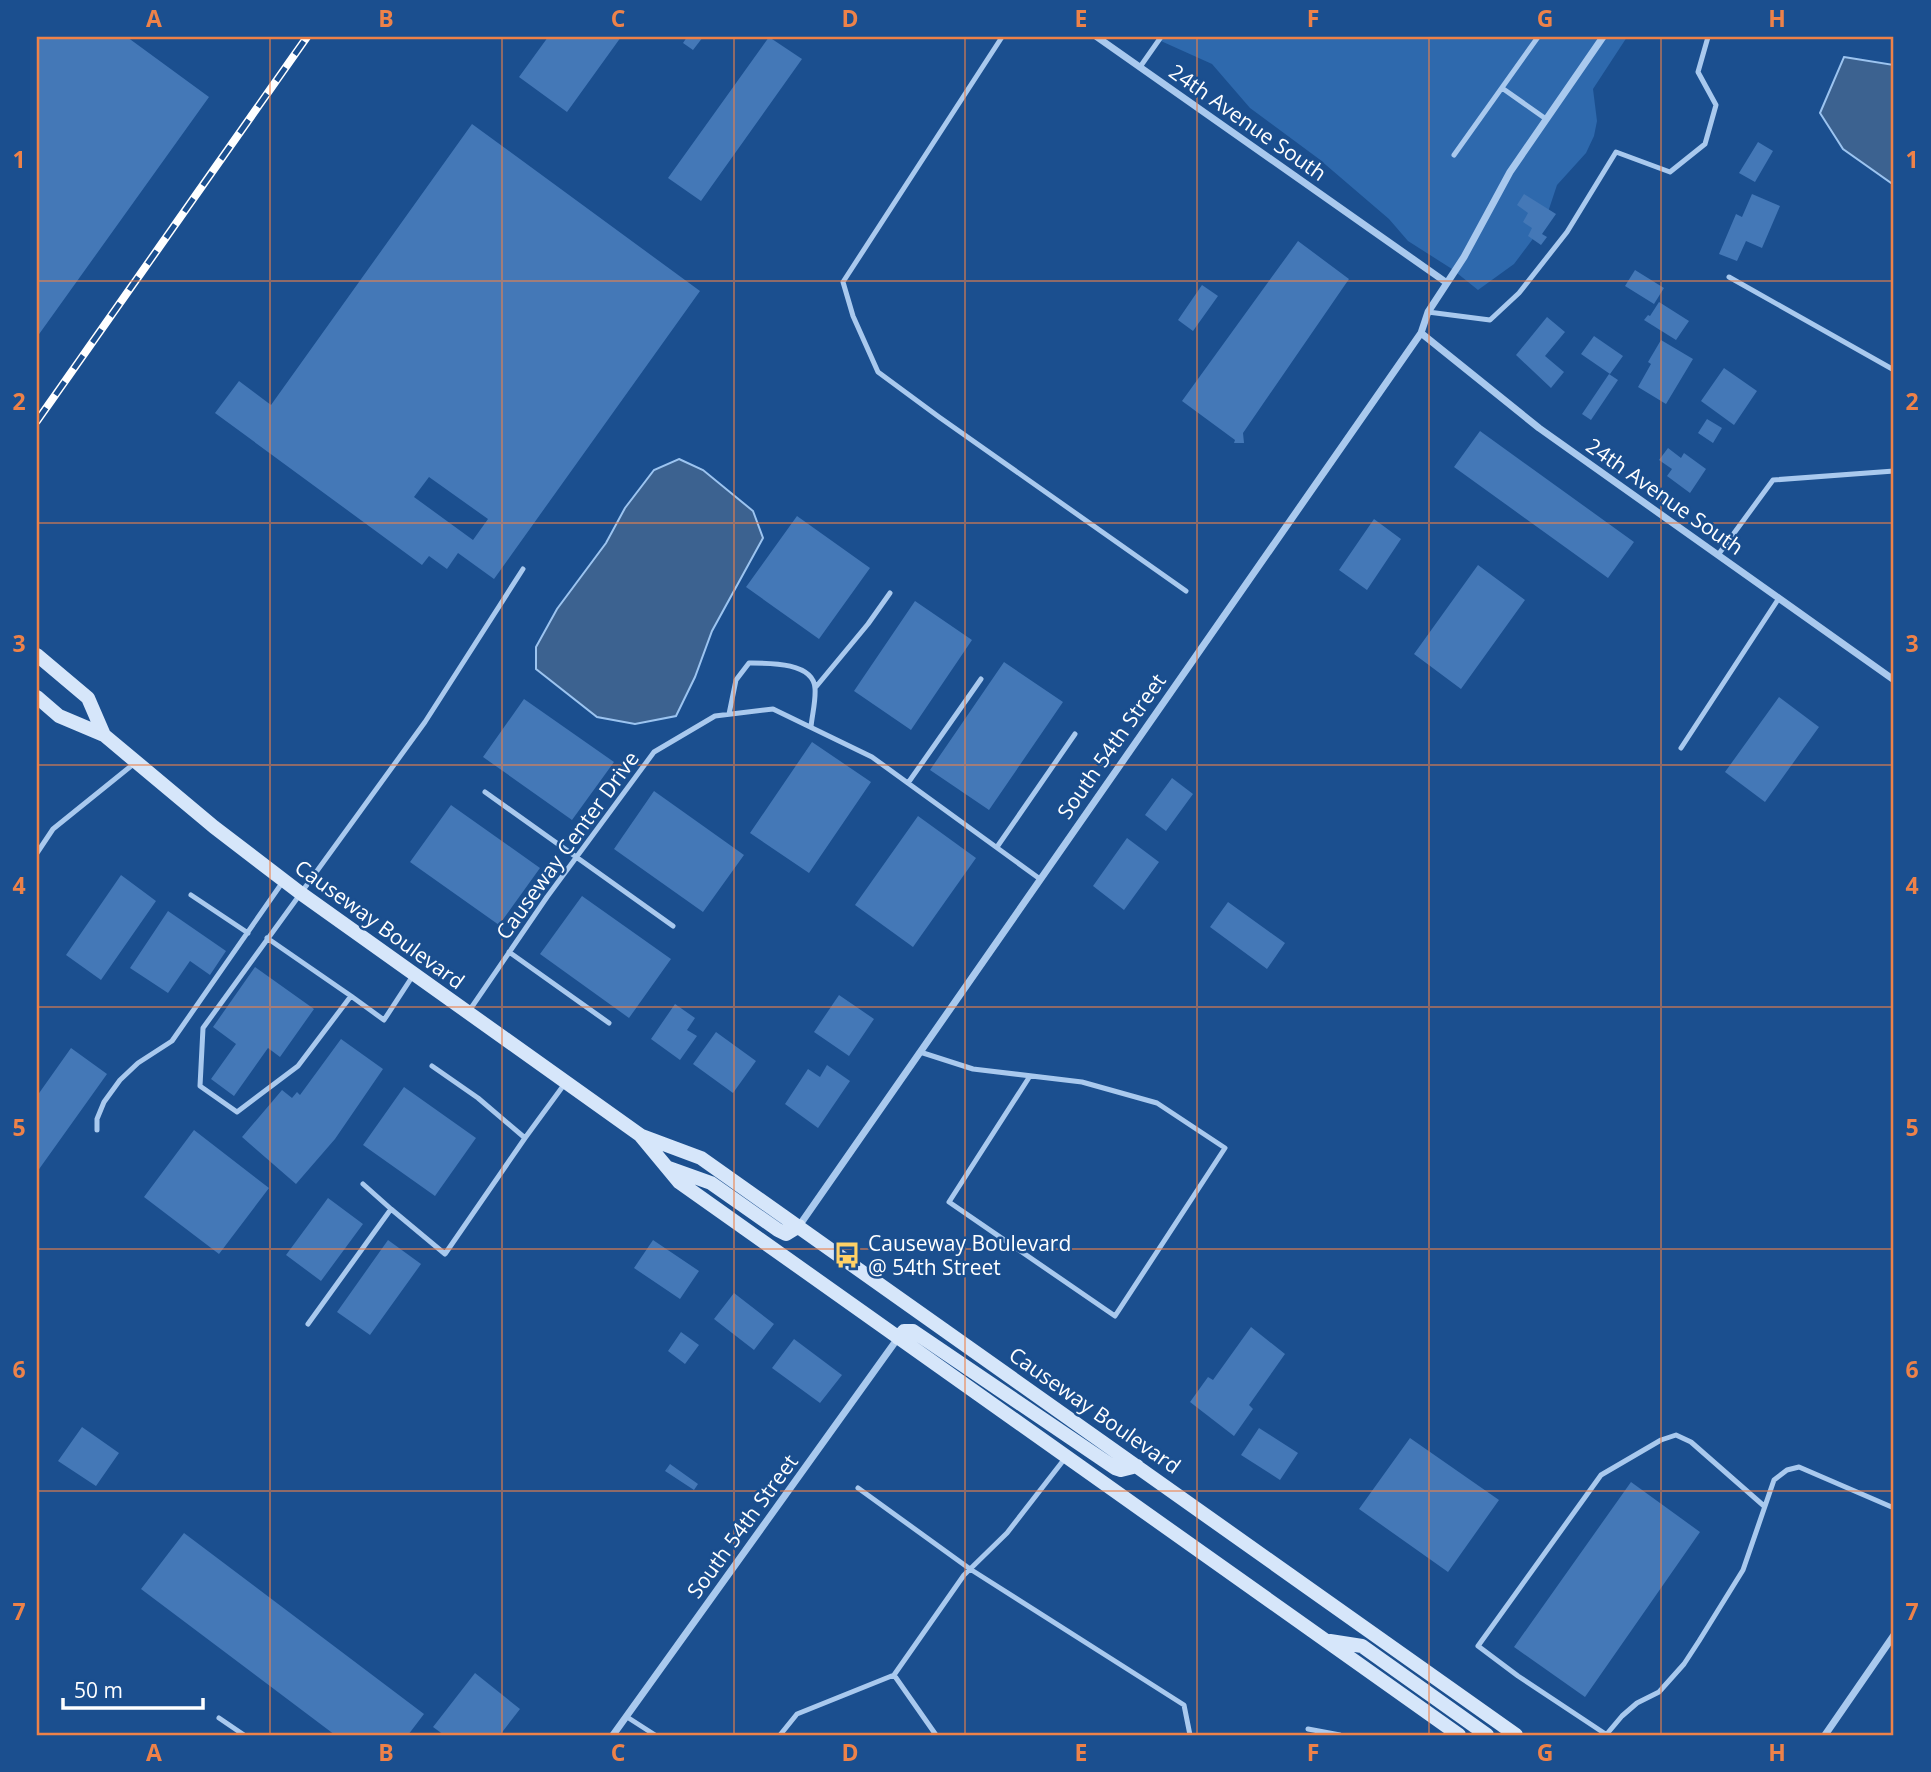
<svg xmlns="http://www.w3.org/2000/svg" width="1931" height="1772" viewBox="0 0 1931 1772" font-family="'Open Sans',sans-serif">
  <rect width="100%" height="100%" fill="#1b4f8f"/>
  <!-- green -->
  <path fill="#2e69ad" d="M1152 37H1627L1593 89 1597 121 1594 136 1586 153 1557 185 1544 224 1514 264 1478 290 1452 269 1408 241 1389 219 1319 159 1250 108 1212 64Z"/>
  <!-- water -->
  <path fill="#3c6290" stroke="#9cc4f0" stroke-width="2" d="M1844 57 1894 65V185L1843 149 1820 113Z
    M679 459 703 470 753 511 763 538 712 631 695 677 676 716 635 724 597 717 536 669V647L557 609 606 543 625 508 654 470Z"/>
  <!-- building -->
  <path fill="#4478b7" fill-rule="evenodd" d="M39 37H127L209 97 37 337V39Z
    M548 37H621L567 112 519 77Z
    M687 37H703L693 50 683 43Z
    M769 37 802 59 701 201 668 178Z
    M472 124 700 291 494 579 458 553 447 569 429 556 422 565 215 413 239 381 271 405ZM429 477 488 519 473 540 414 497Z
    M1758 142 1773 151 1755 182 1739 173Z
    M1524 194 1556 214 1542 234 1547 237 1541 245 1528 236 1532 228 1523 222 1528 213 1517 205Z
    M1752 194 1780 206 1762 248 1746 241 1737 261 1719 254 1736 214 1742 217Z
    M1298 241 1349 279 1243 433 1244 443H1234L1235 440 1182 401Z
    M1635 270 1664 288 1654 304 1625 286Z
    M1202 285 1218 296 1193 331 1178 320Z
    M1659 302 1689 321 1676 340 1644 320 1648 315 1650 316Z
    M1547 317 1565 332 1545 356 1564 372 1551 388 1516 355Z
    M1594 336 1623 356 1610 374 1581 354Z
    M1661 340 1693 359 1666 404 1638 387 1651 364 1648 362Z
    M1724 368 1757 391 1734 425 1701 401Z
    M1609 374 1618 380 1591 420 1582 414Z
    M1707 419 1722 428 1713 443 1698 433Z
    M1480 431 1634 542 1608 578 1454 467Z
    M1668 448 1681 458 1684 453 1706 469 1690 493 1667 476 1672 469 1659 460Z
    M797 516 870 568 819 639 746 587Z
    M1374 519 1401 539 1367 590 1339 570Z
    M1478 565 1525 600 1461 689 1414 654Z
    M915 601 972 640 911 730 854 691Z
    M1004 662 1063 702 989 810 930 770Z
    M1779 697 1819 727 1765 802 1725 772Z
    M524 699 614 762 572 820 483 757Z
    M812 742 871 782 809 873 750 833Z
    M1172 778 1193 794 1166 831 1145 815Z
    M654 791 744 855 703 912 614 849Z
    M451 805 540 868 499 925 410 862Z
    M918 816 976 858 913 947 855 905Z
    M1127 838 1159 862 1124 910 1093 886Z
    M121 875 156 901 101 980 66 955Z
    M582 896 671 959 629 1018 540 954Z
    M1228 902 1285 943 1267 969 1210 927Z
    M168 911 226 951 210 975 190 961 168 993 130 968Z
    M255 967 314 1009 280 1057 268 1048 234 1096 211 1079 236 1044 213 1027Z
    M839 995 874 1019 849 1056 814 1032Z
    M675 1004 695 1018 687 1030 697 1036 680 1060 651 1039Z
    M716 1032 756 1061 733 1093 693 1064Z
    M341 1039 383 1069 335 1139 296 1184 242 1137 282 1090 292 1098 297 1092 300 1095Z
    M71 1048 107 1074 37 1172V1096Z
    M827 1065 850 1081 818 1128 785 1104 808 1069 820 1077Z
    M404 1087 476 1138 435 1196 363 1145Z
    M194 1130 269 1188 219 1254 144 1197Z
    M328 1198 363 1224 321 1281 286 1255Z
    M388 1240 421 1264 370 1335 337 1312Z
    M653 1240 699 1271 680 1299 634 1268Z
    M734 1293 774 1324 754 1350 714 1319Z
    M1251 1327 1285 1354 1249 1405 1253 1409 1234 1436 1190 1402 1208 1377 1213 1380Z
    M681 1332 699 1345 685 1364 668 1351Z
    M794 1339 842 1375 820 1403 772 1368Z
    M82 1427 119 1453 96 1486 58 1461Z
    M1259 1428 1298 1453 1280 1480 1241 1455Z
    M1410 1438 1499 1500 1448 1572 1359 1509Z
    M670 1464 698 1484 694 1490 665 1471Z
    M1631 1482 1700 1532 1585 1697 1514 1647Z
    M184 1533 424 1714 408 1735H335L141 1589Z
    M475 1673 520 1709 500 1735H444L433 1727Z"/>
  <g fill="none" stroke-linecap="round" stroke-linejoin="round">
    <!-- lane -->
    <path stroke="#a9c9ee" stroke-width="5" d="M1002 37 843 282 853 316 878 372 939 417 1186 591
      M1140 67 1161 37
      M1502 88 1546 119
      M1454 155 1538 37
      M1729 277 1894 370
      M1428 312 1490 320 1519 293 1567 232 1616 152 1670 172 1705 144 1716 105 1698 72 1708 37
      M1718 555 1773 480 1894 471
      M815 688 868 624 890 593
      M729 714 736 680 749 663C769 663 813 662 815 688 816 701 812 715 811 727
      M1681 748 1779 598
      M908 783 981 679
      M485 792 673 926
      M997 847 1075 734
      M37 853 53 829 136 762
      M191 895 248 933
      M267 938 351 996
      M509 952 609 1023
      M414 974 384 1020 351 996 298 1066 237 1112 200 1086 203 1028 425 722 523 569
      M469 1011 547 897 654 752 715 716 773 709 872 757 1040 879
      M920 1052 973 1069 1082 1082 1157 1103 1225 1148 1115 1316 949 1202 1030 1076
      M432 1066 478 1098 525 1138 566 1082
      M97 1130V1119L104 1102 120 1080 138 1063 172 1041 282 883
      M363 1184 391 1209
      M308 1324 391 1209 445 1254 525 1138
      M858 1488 970 1569 1184 1705 1190 1735
      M894 1675 936 1735
      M627 1717 655 1735
      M219 1718 244 1735
      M1308 1729 1340 1735
      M780 1735 797 1714 894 1675 964 1575 1007 1533 1066 1457
      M1606 1735 1622 1716 1637 1703 1659 1692 1684 1664 1699 1641 1743 1570 1774 1480 1787 1470 1799 1467 1894 1508
      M1607 1735 1518 1676 1478 1646 1601 1475 1661 1440 1676 1435 1691 1442 1764 1506"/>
    <!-- street -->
    <path stroke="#a9c9ee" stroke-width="7" d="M1097 37 1447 283
      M1421 333 1539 428 1894 680
      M799 1226 1421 333 1428 312 1464 257 1510 172 1603 37
      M613 1735 898 1338
      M1825 1735 1894 1635"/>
    <!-- secondary -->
    <path stroke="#d6e6fa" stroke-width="14" d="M37 655 88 698 104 735
      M37 697 59 716 104 735 214 827 299 892 640 1135 679 1182 1459 1735
      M642 1136 701 1158 1516 1735
      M669 1168 711 1183 778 1230 786 1234 799 1226
      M898 1338 904 1331H913L1115 1468 1121 1470 1137 1466
      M1330 1641 1362 1646 1487 1735"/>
    <!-- rail casing -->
    <g stroke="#fff" stroke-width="8">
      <path id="rail" d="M37 421 307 37"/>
    </g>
    <!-- rail -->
    <use href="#rail" stroke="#1b4f8f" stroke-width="5" stroke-dasharray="16" stroke-linecap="butt"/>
  </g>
  <!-- grid -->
  <path fill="none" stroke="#ee8249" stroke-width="2" stroke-opacity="0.55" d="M270 37V1735M502 37V1735M734 37V1735M965 37V1735M1197 37V1735M1429 37V1735M1661 37V1735M37 281H1894M37 523H1894M37 765H1894M37 1007H1894M37 1249H1894M37 1491H1894"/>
  <!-- icons -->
  <defs>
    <g id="bus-bare" transform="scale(2.1)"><path d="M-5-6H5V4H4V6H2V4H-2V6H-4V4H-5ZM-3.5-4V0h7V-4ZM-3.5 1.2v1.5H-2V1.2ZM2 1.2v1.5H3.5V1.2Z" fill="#ffd166" stroke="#1b4f8f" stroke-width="2.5" paint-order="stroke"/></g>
  </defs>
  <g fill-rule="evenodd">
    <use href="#bus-bare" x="847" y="1255"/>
  </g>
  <g text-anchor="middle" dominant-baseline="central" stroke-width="5" stroke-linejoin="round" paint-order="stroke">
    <!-- street labels -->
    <g font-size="21" fill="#fff" stroke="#1b4f8f">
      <text transform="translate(1248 122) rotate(35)">24th Avenue South</text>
      <text transform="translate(1665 496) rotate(35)">24th Avenue South</text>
      <text transform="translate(1111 746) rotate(-55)">South 54th Street</text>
      <text transform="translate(567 845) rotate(-54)">Causeway Center Drive</text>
      <text transform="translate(380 924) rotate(36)">Causeway Boulevard</text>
      <text transform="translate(1095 1410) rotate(35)">Causeway Boulevard</text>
      <text transform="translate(742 1526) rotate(-54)">South 54th Street</text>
    </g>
    <!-- poi labels -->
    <g font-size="21" fill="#fff" stroke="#1b4f8f" text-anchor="start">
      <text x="868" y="1243">Causeway Boulevard<tspan x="868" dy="24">@ 54th Street</tspan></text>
    </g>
  </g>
  <!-- border -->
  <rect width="1931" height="1772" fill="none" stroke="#1b4f8f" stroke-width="77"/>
  <!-- scale -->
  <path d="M63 1698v10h140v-10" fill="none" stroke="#ffffff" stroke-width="3.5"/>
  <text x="74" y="1698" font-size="21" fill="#ffffff" stroke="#1b4f8f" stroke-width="5" paint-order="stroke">50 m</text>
  <rect x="38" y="38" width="1854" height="1696" fill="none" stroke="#ee8249" stroke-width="2.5"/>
  <g font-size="23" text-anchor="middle" font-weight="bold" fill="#ee8249">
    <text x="154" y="27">A</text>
    <text x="386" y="27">B</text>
    <text x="618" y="27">C</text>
    <text x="850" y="27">D</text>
    <text x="1081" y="27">E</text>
    <text x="1313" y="27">F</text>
    <text x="1545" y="27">G</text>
    <text x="1777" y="27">H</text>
    <text x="19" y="168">1</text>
    <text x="1912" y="168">1</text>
    <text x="19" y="410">2</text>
    <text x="1912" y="410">2</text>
    <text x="19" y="652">3</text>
    <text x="1912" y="652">3</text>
    <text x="19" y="894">4</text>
    <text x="1912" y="894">4</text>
    <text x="19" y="1136">5</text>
    <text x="1912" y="1136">5</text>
    <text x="19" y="1378">6</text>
    <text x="1912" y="1378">6</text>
    <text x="19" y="1620">7</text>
    <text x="1912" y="1620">7</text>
    <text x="154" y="1761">A</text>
    <text x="386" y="1761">B</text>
    <text x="618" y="1761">C</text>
    <text x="850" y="1761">D</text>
    <text x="1081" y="1761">E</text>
    <text x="1313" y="1761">F</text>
    <text x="1545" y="1761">G</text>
    <text x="1777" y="1761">H</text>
  </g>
</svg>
